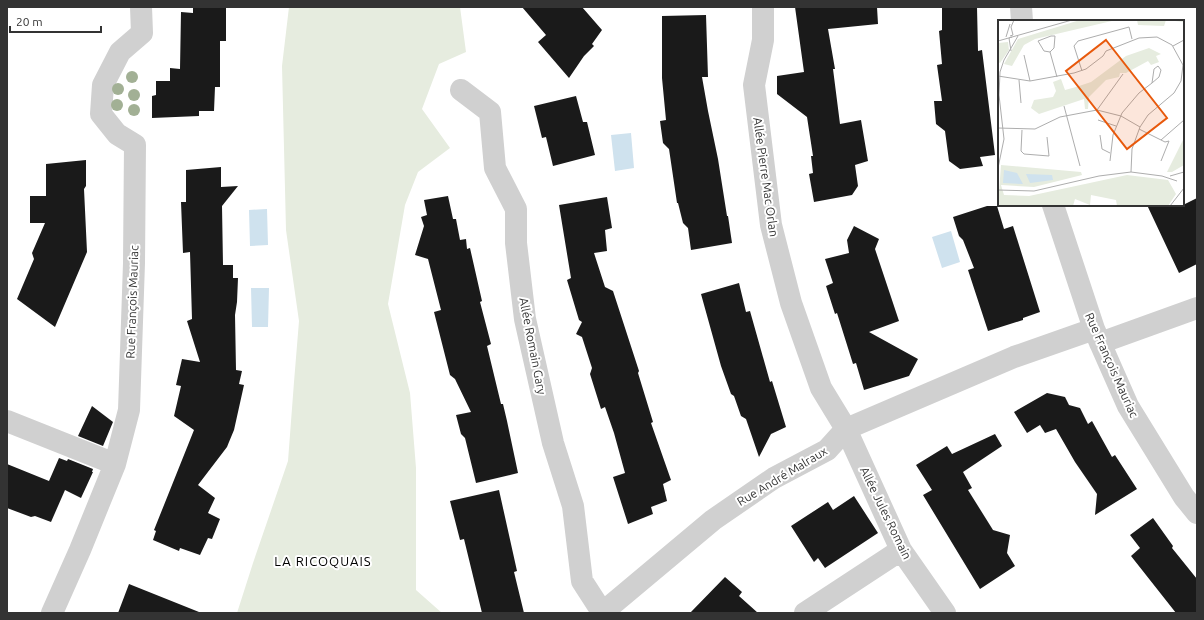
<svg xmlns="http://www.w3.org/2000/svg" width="1204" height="620" viewBox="0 0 1204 620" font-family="Ubuntu,sans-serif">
  <rect width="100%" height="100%" fill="#fff"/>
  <!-- green -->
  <path fill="#e6ecdf" d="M289 7H460L466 52 439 64 422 109 450 148 418 172 405 205 388 304 410 393 416 468V590L442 613H237L253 563 288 461 294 382 299 321 286 230 282 66Z"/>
  <!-- water -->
  <path fill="#cfe2ee" d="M631 133 634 168 615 171 611 135Z
    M267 209 268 245 250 246 249 210Z
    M951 231 960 262 942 268 932 237Z
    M251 288H269L268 327H252Z"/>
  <!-- building -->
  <path fill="#1a1a1a" d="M193 7H226V41H220V87H215L214 111H199V116L152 118V96L156 95V81H170V68L180 69 181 12 193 13Z
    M522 7H582L602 30 592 44 594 46 584 56 569 78 538 42 546 35Z
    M795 7H877L878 24 828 29 835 69H833L840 124 861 120 868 161 855 165 858 186 852 195 814 202 809 174 813 173 811 156H813L807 117 777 94V76L804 72Z
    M942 7H977L978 51 982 50 995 155 980 157 983 166 960 169 949 161 945 131 936 124 934 101H942L937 65 942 64 939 31 942 30Z
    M706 15 708 77H702L708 111 718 159 727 216H728L732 243 691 250 688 228 683 223 678 203H677L669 149 663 143 660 121 666 120 662 78V16Z
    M576 96 583 122H587L595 155 553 166 546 137 542 138 534 106Z
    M86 160V186L84 189 87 252 55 327 17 299 34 259 32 253 45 223H30V196H46V164Z
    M221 167V187L238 186 222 206 223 265H233V278H238L237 302 235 315 236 370 242 371 239 384 244 385 234 430 229 442 227 447 198 485 215 498 208 513 220 519 212 539 208 538 200 555 180 548 179 551 153 540 156 531 154 530 194 430 174 416 181 386 176 385 182 359 200 362 187 321 192 319 190 252 183 253 181 202H186V170Z
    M448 196 453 219H456L460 240 466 239 467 249 470 248 482 301 480 302 491 344 487 346 501 404H503L507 421 518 473 476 483 465 438 461 434 456 415 471 412 455 379 450 375 434 312 441 310 428 259 415 255 424 226 421 217 427 215 424 200Z
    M607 197 612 228 605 230 607 251 594 253 605 287 613 291 639 371 638 373 653 422 651 423 671 480 663 484 667 501 651 507 653 514 628 524 613 477 625 473 614 433 605 407 601 409 590 374 592 368 582 337 576 334 582 322 579 320 567 280 571 278 559 205Z
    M1197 198V264L1179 273 1147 205H1183Z
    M987 206H997L1004 229 1013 226 1040 312 1023 318V320L988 331 968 270 974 268 963 240 959 236 953 217Z
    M854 226 879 239 875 249 899 321 869 332 918 359 909 376 864 390 856 363 853 364 837 313 835 314 826 286 833 283 825 259 849 253 847 240Z
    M739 283 746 312 750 311 770 382 772 381 786 427 771 434 759 457 746 419 741 416 734 396 731 394 721 366 701 294Z
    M1047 393 1065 397 1069 405 1080 408 1088 424 1092 421 1112 457 1115 455 1137 489 1095 515 1097 494 1075 462 1056 429 1045 433 1040 425 1027 433 1014 412Z
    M92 406 113 422 103 446 78 436Z
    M995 434 1002 446 963 472 972 488 968 490 993 530 1010 535 1007 553 1015 566 980 589 923 495 932 490 916 465 947 446 952 454Z
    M59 458 67 461 68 459 93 469 92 472H93L81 498 65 490 51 522 35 516 31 517 7 508V464L49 481Z
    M499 490 517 571 514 572 524 613H482L464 539 460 540 450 501Z
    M854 496 878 533 825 568 818 558 814 562 791 526 828 502 833 510Z
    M1153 518 1173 546 1172 548 1197 579V613H1176L1131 556 1140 548 1130 535Z
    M725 577 742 592 739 596 758 613H690Z
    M129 584 199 612 198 613H118Z"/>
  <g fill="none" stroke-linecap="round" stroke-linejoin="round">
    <!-- minor -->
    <path stroke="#d0d0d0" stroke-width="22" d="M763 7V40L754 85 771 225 791 303 821 388 846 429 901 550 945 613
      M1021 7 1022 21
      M461 90 490 112 495 168 516 209V243L525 319 553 443 573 506 582 581 602 612
      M1053 205 1094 329 1128 406 1184 497 1197 513
      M1100 343 1197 308
      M7 421 115 464
      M52 613 80 550 115 464 129 410 134 263 135 145 117 134 101 114 103 85 120 52 142 33 141 7
      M602 613 713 520 774 478 827 450 846 429 1014 357 1094 329
      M805 613 901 550"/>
  </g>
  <!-- trees -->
  <g fill="#a2b095">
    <circle cx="132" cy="77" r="6"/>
    <circle cx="118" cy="89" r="6"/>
    <circle cx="134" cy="95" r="6"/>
    <circle cx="117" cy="105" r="6"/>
    <circle cx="134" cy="110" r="6"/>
  </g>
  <g text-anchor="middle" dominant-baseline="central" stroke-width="4" stroke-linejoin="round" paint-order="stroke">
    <!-- street labels -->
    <g font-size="12" fill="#333" stroke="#fff">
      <text transform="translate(766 177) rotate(82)">Allée Pierre Mac Orlan</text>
      <text transform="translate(132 302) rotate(-88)">Rue François Mauriac</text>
      <text transform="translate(533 346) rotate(79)">Allée Romain Gary</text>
      <text transform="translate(1112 365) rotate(66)">Rue François Mauriac</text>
      <text transform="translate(782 476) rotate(-31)">Rue André Malraux</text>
      <text transform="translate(886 513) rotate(64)">Allée Jules Romain</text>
    </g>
    <!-- neighbourhood labels -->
    <g font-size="13" letter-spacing="1" fill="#000" stroke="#fff">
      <text x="323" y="561">LA RICOQUAIS</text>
    </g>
  </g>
  <!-- overview -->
  <g transform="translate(998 20)">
    <rect width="186" height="186" fill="#fff"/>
    <path d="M82 0H118L37 19 26 25 14 46 6 44 20 19ZM139 0H186V2L168 0 166 6 140 5ZM10 22 11 30 2 43 0 42V23ZM151 28 163 34 158 36 161 42 153 45 150 41 128 53H122L121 57 108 60 91 77 90 89H87L86 79 41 94 33 88 36 80 55 77 58 71 55 62 63 59 67 70 78 67 93 62 128 36ZM186 118V145L174 152H169ZM3 145 83 152 84 155 36 167 3 165 6 175 31 176 129 155 170 160 178 174 170 186H119L118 180 93 175 92 185 77 179 75 186H0Z" fill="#e6ecdf"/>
    <path d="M6 150 19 153 25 164 5 163ZM28 154 54 155 55 160 32 163Z" fill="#cfe2ee"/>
    <path fill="none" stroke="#adadad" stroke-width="1" d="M12 16 15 15 13 7 16 0M53 16H57L56 28 52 32 46 31 40 21ZM8 17 12 4M0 21 74 0M175 26 186 20M13 31 11 18 14 17M52 32 59 57M26 35 32 61M84 51 76 26 80 21 131 7 134 19M0 56 32 61 76 53 88 49 105 36 108 31 141 18 159 17 174 25 185 45 183 61 176 73 150 95 142 107 134 129 133 152M21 60 23 83M66 86 82 146M99 90 125 54M100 100 118 106M0 108 37 109 62 97 99 90 123 96 142 107M141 109 167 122 171 121 163 141M24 110 23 131 26 134 51 136 49 117M102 115 104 129 112 133M163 120 186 100M112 141 115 115 124 93 141 73 154 63 161 57 163 50 160 46 156 49 154 63M0 148 6 119 1 75 2 52 6 40 20 16M172 156 186 152M0 170 36 171 101 156 133 152 164 156 179 161M172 186 186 168"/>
    <path fill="#e8590c" fill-opacity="0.15" stroke="#e8590c" stroke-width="2" d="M108 20 169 98 129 129 68 51Z"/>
    <rect width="186" height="186" fill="none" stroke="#333" stroke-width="2"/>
  </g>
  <!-- border -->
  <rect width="1204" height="620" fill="none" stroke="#333333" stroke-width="16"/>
  <!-- scale -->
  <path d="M10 26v6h91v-6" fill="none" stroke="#333333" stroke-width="2"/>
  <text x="16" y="26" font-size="12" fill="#333333" stroke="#ffffff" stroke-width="3" paint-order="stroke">20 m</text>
</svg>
